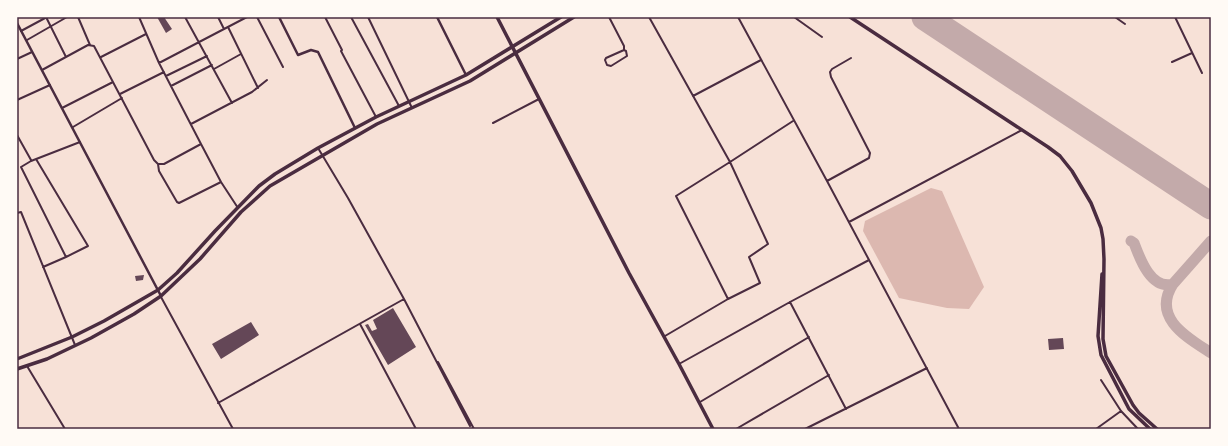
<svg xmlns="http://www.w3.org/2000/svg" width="1228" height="446" viewBox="0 0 1228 446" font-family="Roboto,sans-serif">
  <rect width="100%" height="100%" fill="#f7e1d7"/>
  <!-- water -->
  <path fill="#dcb8b0" d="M931 188 942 191 984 287 969 309 947 308 899 298 863 231 865 221Z"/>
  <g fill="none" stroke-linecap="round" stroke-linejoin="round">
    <!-- taxiway -->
    <path stroke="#c3aaaa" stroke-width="11" d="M1202 201 1211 209
      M1131 241 1134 243C1140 259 1151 290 1173 284
      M1211 241 1173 284C1151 318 1188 338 1211 353"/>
    <!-- runway -->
    <path stroke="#c3aaaa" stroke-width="27" d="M925 17 1211 206"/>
  </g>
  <!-- building -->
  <path fill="#644757" d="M157 17H164L172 29 166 33Z
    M144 275 143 280 136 281 135 276Z
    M393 308 416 347 388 365 365 325 368 324 372 331 377 329 373 320Z
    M251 322 259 335 221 359 212 344Z
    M1063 338 1064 349 1049 350 1048 339Z"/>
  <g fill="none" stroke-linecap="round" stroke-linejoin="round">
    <!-- minor -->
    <path stroke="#4a2c40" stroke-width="2" d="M46 17 66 57
      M78 17 90 45
      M139 17 159 63 201 144
      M185 17 232 103
      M218 17 224 29
      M257 17 283 67
      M325 17 342 50 341 51 376 117
      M351 17 399 106
      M368 17 412 108
      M609 17 624 46V50L626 51 627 56 611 66 607 65 605 60 606 58 624 50
      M649 17 730 162 676 196 728 299
      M738 17 827 181 959 429
      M794 17 822 37
      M1115 17 1125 24
      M1175 17 1202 73
      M228 27 258 88
      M21 31 47 17
      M27 40 67 17
      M101 57 146 34
      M17 59 32 52
      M1172 62 1192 53
      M159 63 247 17
      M214 69 241 54
      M42 70 88 45 94 46 154 160 158 164H164L201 144 221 182 238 208
      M166 76 207 56
      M171 86 212 65
      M120 94 164 72
      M693 96 761 60
      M17 100 50 85
      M62 108 113 82
      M493 123 539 99
      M191 124 252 92 267 80
      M73 127 122 98
      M17 135 31 160
      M318 148 348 198 404 299
      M36 159 88 246 66 257 43 267
      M158 164 159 171 177 202 179 203 221 182
      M827 181 869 158 870 153 831 77 830 72 832 69 851 58
      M17 213 21 212 75 345
      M849 222 1022 130
      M66 257 21 167 31 161 80 142
      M161 297 233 429
      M790 302 846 409
      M360 324 416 429
      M665 336 728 299 760 283 749 257 768 244 730 162 793 121
      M438 362 474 429
      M679 364 790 302 869 260
      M27 366 65 429
      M1101 380 1121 411 1138 429
      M700 402 809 337
      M218 403 404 299 470 426
      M736 429 829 375
      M805 429 927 368
      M1096 429 1121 411"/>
    <!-- tertiary -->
    <path stroke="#4a2c40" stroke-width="2.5" d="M279 17 298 55 311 50 318 52 355 128
      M437 17 466 75
      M17 23 161 296"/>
    <!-- primary -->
    <path stroke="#4a2c40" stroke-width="3.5" d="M497 17 629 273 679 364 713 429
      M850 17 1048 147 1060 156 1072 171 1091 203 1101 228 1103 239 1104 259 1103 339 1106 356 1133 405 1139 413 1157 429
      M1102 274 1098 336 1101 355 1129 409 1150 429"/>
    <!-- trunk -->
    <path stroke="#4a2c40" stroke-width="3.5" d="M17 359 72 337 104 321 158 290 177 273 215 231 259 186 275 174 318 148 376 117 466 75 561 17
      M17 369 47 359 91 338 134 314 161 296 200 259 241 212 270 186 377 124 470 81 574 17"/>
  </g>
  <!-- border -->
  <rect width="1228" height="446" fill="none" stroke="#fffaf5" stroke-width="36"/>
  <rect x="18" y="18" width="1192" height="410" fill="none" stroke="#4a2c40" stroke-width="1.5"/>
</svg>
